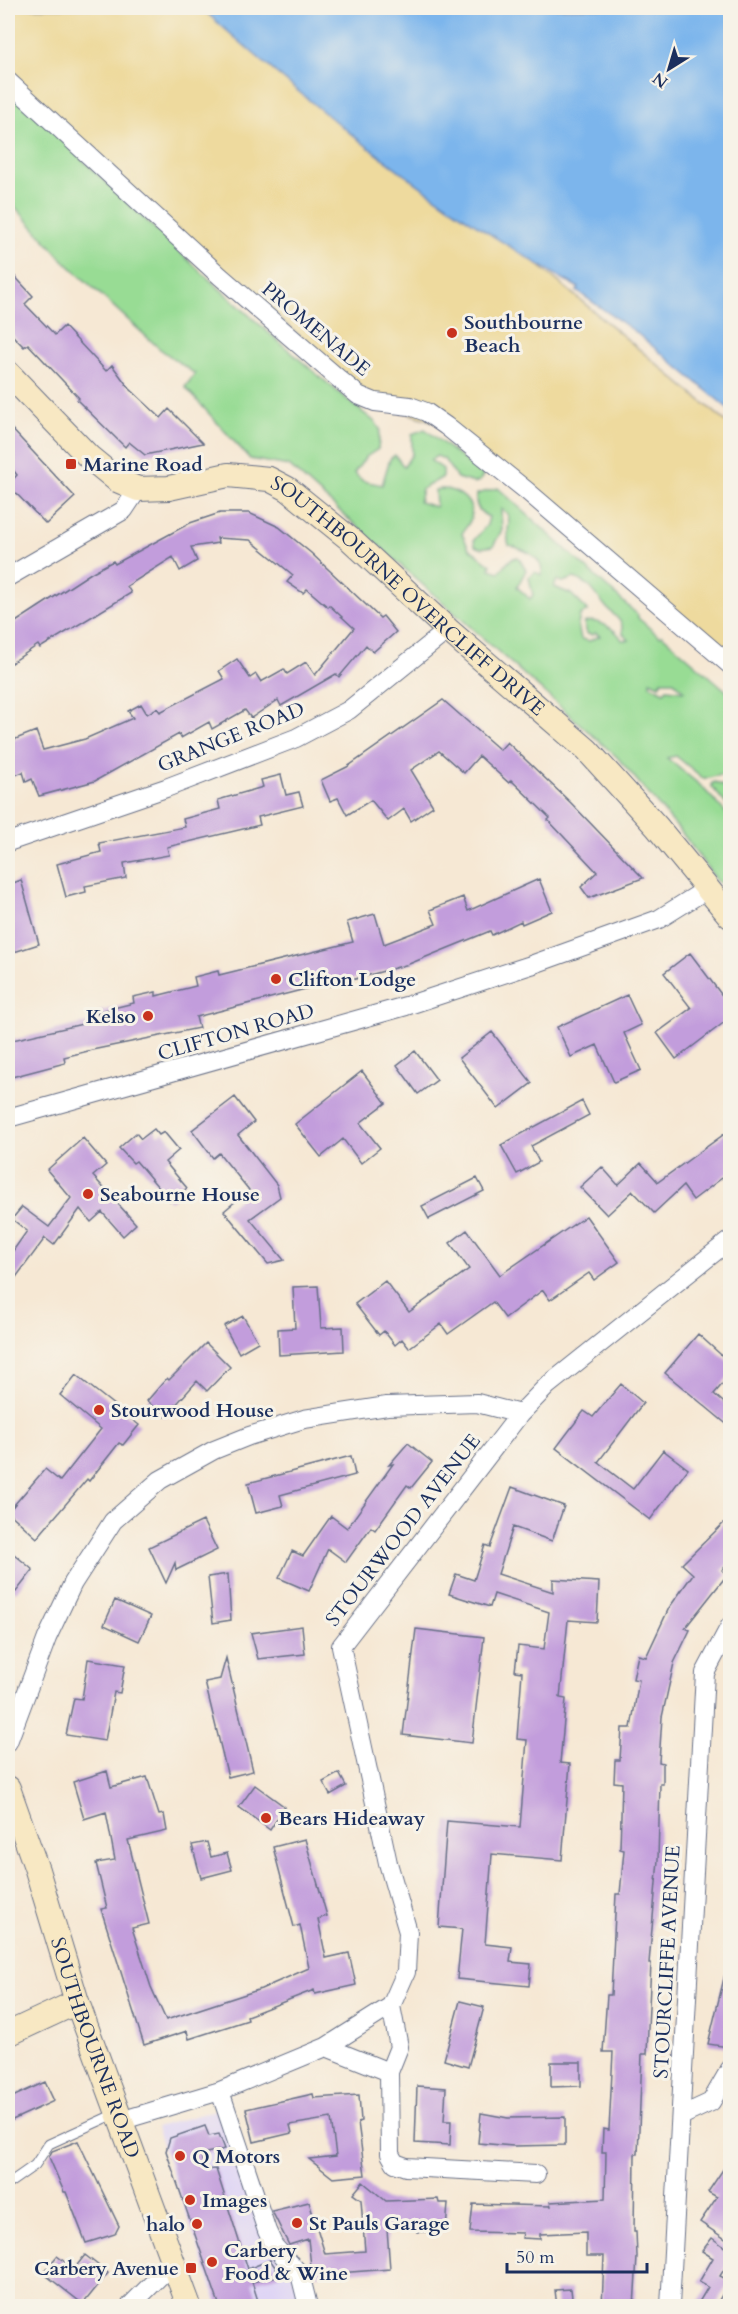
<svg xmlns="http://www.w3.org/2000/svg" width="738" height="2314" viewBox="0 0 738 2314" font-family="Cardo,serif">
  <rect width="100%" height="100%" fill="#f7f3e8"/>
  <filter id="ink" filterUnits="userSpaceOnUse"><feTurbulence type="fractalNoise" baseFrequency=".0167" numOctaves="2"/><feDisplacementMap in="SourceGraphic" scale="12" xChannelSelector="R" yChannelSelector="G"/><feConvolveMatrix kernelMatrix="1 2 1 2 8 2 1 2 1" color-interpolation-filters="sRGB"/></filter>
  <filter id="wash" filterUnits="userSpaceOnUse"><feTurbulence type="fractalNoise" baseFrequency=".008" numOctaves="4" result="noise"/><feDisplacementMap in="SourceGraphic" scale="24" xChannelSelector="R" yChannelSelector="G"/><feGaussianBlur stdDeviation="1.35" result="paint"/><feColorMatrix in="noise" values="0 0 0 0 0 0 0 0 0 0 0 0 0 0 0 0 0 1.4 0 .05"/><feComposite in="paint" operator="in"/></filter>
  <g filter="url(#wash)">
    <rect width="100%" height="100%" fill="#f6e8d4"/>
    <!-- built -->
    <path fill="#dfd5f5" d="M219 2109 294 2276 304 2306H218L156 2127Z"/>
    <!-- green -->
    <path fill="#98dc94" stroke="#5a8679" stroke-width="1.5" fill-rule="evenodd" d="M8 88C127 203 246 319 375 422L380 429 378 449 366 457 354 473 363 481 382 485 390 459 395 455 404 467 412 454V434L425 429 483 475 480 481 474 483 457 478 444 459 437 456 430 460 443 469V477L422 489 419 502 436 507 435 490C451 485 475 498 471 518 470 523 464 529 462 534L469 548 491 565 490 569 499 572 511 559 518 557 526 570 517 587 530 599 533 595 529 577 535 572 542 575C544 556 522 549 509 545 505 533 511 525 508 514L501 509 502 530 493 546 480 548 475 546 474 540 487 525 489 517C478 512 474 505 477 494L498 488 638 615V618L659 636 662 635 730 694V782L721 775 704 779 676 756 667 758 701 786 730 817V889L717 881 682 833 617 757 289 466 250 459 185 387 195 374 160 349 66 263 8 199ZM574 578C592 584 594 593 606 607 615 617 623 619 623 634L629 640H622C617 629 595 617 584 623L587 634 593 635 595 633 600 636 589 641 581 639 578 625 580 615 588 611 571 594 554 587 557 580 563 582ZM650 681 659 685 662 681H674L684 691 667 689 664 692 650 685Z
      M715 782 730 789V809L712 787V783Z"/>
    <!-- sand -->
    <path fill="#eeda9e" stroke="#84847e" stroke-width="1.5" d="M8 8H230L730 425V661L446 426 375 402 8 81Z"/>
    <!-- water -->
    <path fill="#7bb5ec" stroke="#4b72a5" stroke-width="1.5" d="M201 8H730V410L633 330 577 291 579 288C441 211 319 112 201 8Z"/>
    <g id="blocks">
      <!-- building -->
      <path fill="#c29ddc" d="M8 269 33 296 25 304 55 335 64 326 106 371 112 365 129 388 161 418 169 409 203 443 145 455 129 442 125 447 77 400 79 398 28 344 24 347 8 331Z
        M8 425 75 497 46 524 8 485 17 475 8 463Z
        M220 513H249L279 527 311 553 380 618 383 616 396 632 373 652 366 645 339 677 336 674 281 706 278 700 251 718 245 710 212 729 209 722 181 738 179 734 95 781 39 796 32 779 26 782 23 772 8 778V742L36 731 43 750 85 739 133 718 128 711 141 704 147 714 157 708 160 712 224 679 219 671 237 659 250 678 256 674 261 682 284 669 287 674 306 662 315 675 354 628 329 605 328 607 307 589 303 593 287 582 293 575 250 540 217 538 218 543 191 547 197 561 180 571 173 557 127 586 131 593 40 648 38 645 8 665V627L91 573 113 561 115 564 190 523Z
        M443 700 500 750 507 742 571 803 643 878 589 898 581 887 597 872 548 820 550 818 511 780 509 783 479 756 464 773 439 751 411 770 433 806 411 821 404 809 388 821 371 800 347 815 338 798 330 801 321 780 347 767Z
        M281 775 286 795 299 792 303 806 258 817 260 825 167 847 169 855 124 863 126 878 85 886 86 892 66 897 57 864 101 852 99 843 185 827 183 819 220 809 218 800 263 787 261 780Z
        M539 879 552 911 522 924 521 921 492 935 490 931 409 964 330 986 329 983 196 1017 199 1028 92 1050 64 1057 65 1063 8 1078V1041L100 1020 97 1012 134 1003 133 997 156 992V996L196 986 194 977 218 971 219 975 353 942 347 922 375 914 384 944 436 924 430 910 463 897 468 911Z
        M21 880 39 944 8 954V885Z
        M690 953 730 1006V1018L676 1059 657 1033 691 1008 664 973Z
        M627 995 641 1025 624 1033 641 1070 614 1082 597 1045 571 1057 557 1027Z
        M492 1032 532 1083 498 1109 459 1058Z
        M415 1051 437 1080 418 1094 397 1065Z
        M362 1071 386 1103 360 1123 380 1148 361 1163 343 1139 321 1157 295 1124Z
        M235 1097 254 1122 238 1135 277 1185 280 1197 250 1219 284 1260 268 1264 224 1211 249 1190 219 1153 213 1158 192 1130Z
        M582 1101 589 1115 531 1146 539 1162 517 1174 501 1145Z
        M154 1129 159 1135 164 1132 179 1150 165 1162 187 1188 170 1201 136 1161 133 1163 119 1148 136 1133 141 1139Z
        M730 1130V1172L693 1200 683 1186 654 1213 633 1191 607 1215 580 1187 602 1167 618 1185 641 1163 658 1182Z
        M83 1138 106 1165 93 1176 136 1224 123 1236 102 1212 91 1222 80 1209 54 1245 45 1238 8 1288V1258L27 1231 12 1219 22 1207 49 1227 71 1198 47 1170Z
        M477 1178 484 1191 429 1219 422 1206Z
        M586 1216 619 1262 594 1280 589 1273 550 1300 543 1290 505 1318 493 1302 448 1334 441 1324 409 1348 402 1339 395 1345 384 1331 379 1335 355 1304 385 1281 409 1312 469 1269 450 1243 467 1230 500 1275Z
        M318 1286 321 1328 343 1327 344 1351 279 1355 278 1329 295 1328 293 1287Z
        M243 1316 258 1342 239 1353 224 1326Z
        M698 1334 730 1363V1375L714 1394 730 1408V1427L665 1373Z
        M206 1343 230 1367 207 1391 197 1381 165 1417 147 1401 167 1378 169 1380Z
        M76 1375 139 1425 123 1445 119 1443 89 1481 87 1479 37 1538 8 1512 45 1469 60 1481 101 1429 60 1395Z
        M621 1384 643 1403 598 1462 633 1489 663 1450 688 1469 650 1520 556 1448 584 1411 593 1417Z
        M408 1443 432 1462 411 1488 407 1485 375 1530 371 1527 346 1562 328 1549 309 1591 279 1578 292 1551 303 1556 331 1516 347 1528 393 1464 389 1465Z
        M351 1456 355 1475 280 1495 283 1506 256 1513 248 1483Z
        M512 1487 564 1506 552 1541 513 1527 498 1574 553 1592V1579L599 1582 597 1622 568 1620 560 1698 566 1699 560 1763 570 1764 562 1860 492 1854 485 1944 512 1947 510 1962 531 1964 529 1986 457 1979 462 1929 439 1927 447 1821 520 1827 527 1740 517 1739 522 1672 515 1671 518 1646 544 1649 549 1612 494 1594 490 1607 449 1594 456 1574 474 1580 485 1545 490 1547Z
        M730 1517V1562L722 1570 727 1575 685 1628 690 1630 674 1663 662 1717 659 1762 663 1763V1784H660L658 1860 649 1963H651L648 2029 647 2054H642L638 2154H635L634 2231H636L637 2257 634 2307H602L604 2256H586V2232L540 2234V2239L522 2238 523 2233 470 2232 473 2204 551 2206 550 2202 605 2199 606 2152H602L603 2129 609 2130 613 2052H603L607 1995H611L616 1894H620L624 1850 620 1849 622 1783 614 1782 615 1760H620L622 1728H631L639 1680 633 1679 638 1655 646 1657 669 1608 693 1574 682 1564Z
        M203 1521 217 1550 176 1570 175 1563 166 1583 149 1547Z
        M8 1549 33 1570 16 1592 8 1585Z
        M228 1574 231 1620 213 1623 208 1577Z
        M115 1600 151 1616 139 1641 104 1625Z
        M302 1626 305 1654 258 1659 251 1633Z
        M416 1629 484 1637 472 1743 403 1735Z
        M226 1658 253 1771 228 1777 205 1682 220 1679Z
        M88 1659 125 1665 120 1693 114 1692 105 1741 66 1735 74 1698 82 1699Z
        M107 1771 111 1787 147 1777 159 1815 164 1814 167 1831 128 1840 149 1924 132 1928 151 1987 166 2020 261 1989 309 1968 300 1925 294 1927 273 1847 305 1839 327 1916 318 1919 326 1958 349 1953 356 1985 315 1994 314 1990 247 2016 248 2020 189 2039 187 2031 144 2045 101 1909 107 1908 96 1863 115 1860 106 1812 84 1819 73 1782Z
        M339 1773 346 1786 330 1795 323 1782Z
        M255 1785 285 1807 270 1830 239 1807Z
        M207 1842 211 1857 227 1853 232 1870 201 1878 192 1845Z
        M725 1974H730L728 2047 708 2044Z
        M460 2001 484 2007 468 2067 444 2060Z
        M551 2062H581V2086L551 2087Z
        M45 2082 54 2101 8 2122V2099Z
        M417 2086 446 2088 444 2121H451L450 2145 415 2143Z
        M313 2094 314 2098 359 2095 361 2121 358 2122 365 2175 333 2178 309 2159 336 2156 331 2118 290 2125 292 2133 254 2142 246 2109Z
        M481 2113 508 2118 565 2117V2145L513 2146 478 2143Z
        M205 2126 209 2136 219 2134 225 2149 201 2154 204 2170 216 2169 248 2269 270 2260 281 2275 252 2282 260 2307H220L166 2151 170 2138Z
        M78 2141 119 2226 115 2234 86 2243 66 2192H64L49 2157 52 2151Z
        M730 2159V2242L700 2222 717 2197 708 2192Z
        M363 2182 386 2201 438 2199 439 2203H448L446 2231 417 2232V2227L387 2229 390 2269 312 2275 308 2239 289 2245 272 2211 309 2202 325 2254 365 2251 361 2200 353 2194Z
        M712 2238 730 2251V2260L720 2276 730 2281 715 2307H696L708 2287 699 2282 713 2258 702 2251Z
        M85 2255 108 2273 83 2304 43 2273 57 2256 74 2269Z
        M571 2289 573 2307H557L555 2290Z"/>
    </g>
  </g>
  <g filter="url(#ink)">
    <use href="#blocks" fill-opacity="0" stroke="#687087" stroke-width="1.5"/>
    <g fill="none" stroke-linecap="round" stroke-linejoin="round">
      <!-- lane casing -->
      <g stroke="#687087" stroke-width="11">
        <path id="lane" d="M8 2184 35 2165 49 2144 117 2113"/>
      </g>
      <!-- street casing -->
      <g stroke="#687087" stroke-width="20">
        <path id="street" d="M8 81 220 276 339 379 358 395 375 402 410 406 426 412 446 426 527 491 730 665
          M8 577 124 510 138 489
          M8 842 166 788 296 738 349 710 448 630
          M8 1118 406 1006 531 965 659 919 707 889
          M8 1742 47 1638 73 1583 113 1521 160 1480 214 1450 249 1436 304 1419 387 1406 477 1403 520 1414
          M391 2006 399 2047 389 2072 390 2154 395 2163 406 2167 536 2174
          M326 2047 389 2072
          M220 2091 267 2231 274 2246 300 2274 308 2306
          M681 2116 711 2102 730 2069
          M120 2121 220 2091 326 2047 391 2006 406 1972 408 1932 388 1863 341 1646 520 1414 547 1386 730 1240
          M130 2306 174 2262
          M670 2306 705 1673 730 1626"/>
      </g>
      <!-- secondary casing -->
      <g stroke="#687087" stroke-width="26">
        <g id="secondary">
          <path id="s1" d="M8 373 89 457 117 480 138 489 169 488 228 475 269 479 288 489 351 540 448 630 587 750 657 827 730 916"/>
          <path id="s2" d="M8 1788 37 1870 77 2002 189 2306"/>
          <path d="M8 2034 77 2002"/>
        </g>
      </g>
      <!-- lane -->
      <use href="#lane" stroke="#fff" stroke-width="9"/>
      <!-- street -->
      <use href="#street" stroke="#fff" stroke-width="18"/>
      <!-- secondary -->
      <use href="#secondary" stroke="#f8e8c3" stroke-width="24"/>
    </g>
  </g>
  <!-- markers -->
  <g fill="#c8321e" stroke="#f7f3e8" stroke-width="2">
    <circle cx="452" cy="333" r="6"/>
    <rect x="65" y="458" width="12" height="12" rx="3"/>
    <circle cx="276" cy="979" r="6"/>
    <circle cx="148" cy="1016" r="6"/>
    <circle cx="88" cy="1194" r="6"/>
    <circle cx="99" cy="1410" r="6"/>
    <circle cx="266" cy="1818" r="6"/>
    <circle cx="180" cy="2156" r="6"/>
    <circle cx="190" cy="2200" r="6"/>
    <circle cx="297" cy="2223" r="6"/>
    <circle cx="197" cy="2224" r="6"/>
    <circle cx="212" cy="2262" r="6"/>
    <rect x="185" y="2262" width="12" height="12" rx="3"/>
  </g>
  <g text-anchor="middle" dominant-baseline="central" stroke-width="6" stroke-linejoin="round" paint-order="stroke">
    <!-- poi labels -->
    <g font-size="20" font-weight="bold" fill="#1b2f5e" stroke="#f7f3e8" text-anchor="start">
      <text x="464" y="322">Southbourne<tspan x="464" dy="23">Beach</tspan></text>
      <text x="83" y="464">Marine Road</text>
      <text x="288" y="979">Clifton Lodge</text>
      <text x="136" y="1016" text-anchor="end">Kelso</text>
      <text x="100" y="1194">Seabourne House</text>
      <text x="111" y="1410">Stourwood House</text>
      <text x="278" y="1818">Bears Hideaway</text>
      <text x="192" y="2156">Q Motors</text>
      <text x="202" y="2200">Images</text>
      <text x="309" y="2223">St Pauls Garage</text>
      <text x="185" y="2224" text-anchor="end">halo</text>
      <text x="224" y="2250">Carbery<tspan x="224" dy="23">Food &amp; Wine</tspan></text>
      <text x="179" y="2268" text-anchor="end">Carbery Avenue</text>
    </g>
    <!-- street labels -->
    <g font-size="20" fill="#1b2f5e" stroke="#f7f3e8">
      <text transform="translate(316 329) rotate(40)">PROMENADE</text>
      <text stroke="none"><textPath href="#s1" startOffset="490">SOUTHBOURNE OVERCLIFF DRIVE</textPath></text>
      <text transform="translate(231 737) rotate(-22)">GRANGE ROAD</text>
      <text transform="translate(236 1032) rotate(-16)">CLIFTON ROAD</text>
      <text transform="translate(403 1530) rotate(-52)">STOURWOOD AVENUE</text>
      <text transform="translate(667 1962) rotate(-87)">STOURCLIFFE AVENUE</text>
      <text stroke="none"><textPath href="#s2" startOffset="274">SOUTHBOURNE ROAD</textPath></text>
    </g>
  </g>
  <!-- margin -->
  <rect width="738" height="2314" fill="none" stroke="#f7f3e8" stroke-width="30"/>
  <!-- north arrow -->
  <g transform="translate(669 69) rotate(217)" stroke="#f7f3e8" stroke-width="4.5" paint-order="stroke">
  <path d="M0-4.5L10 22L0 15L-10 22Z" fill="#1b2f5e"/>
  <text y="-9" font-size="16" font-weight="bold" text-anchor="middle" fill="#1b2f5e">N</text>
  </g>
  <!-- scale -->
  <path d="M507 2263v9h140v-9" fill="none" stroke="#1b2f5e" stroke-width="3"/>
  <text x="516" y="2263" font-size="18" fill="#1b2f5e" stroke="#f7f3e8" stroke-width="4.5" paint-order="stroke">50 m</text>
</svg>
